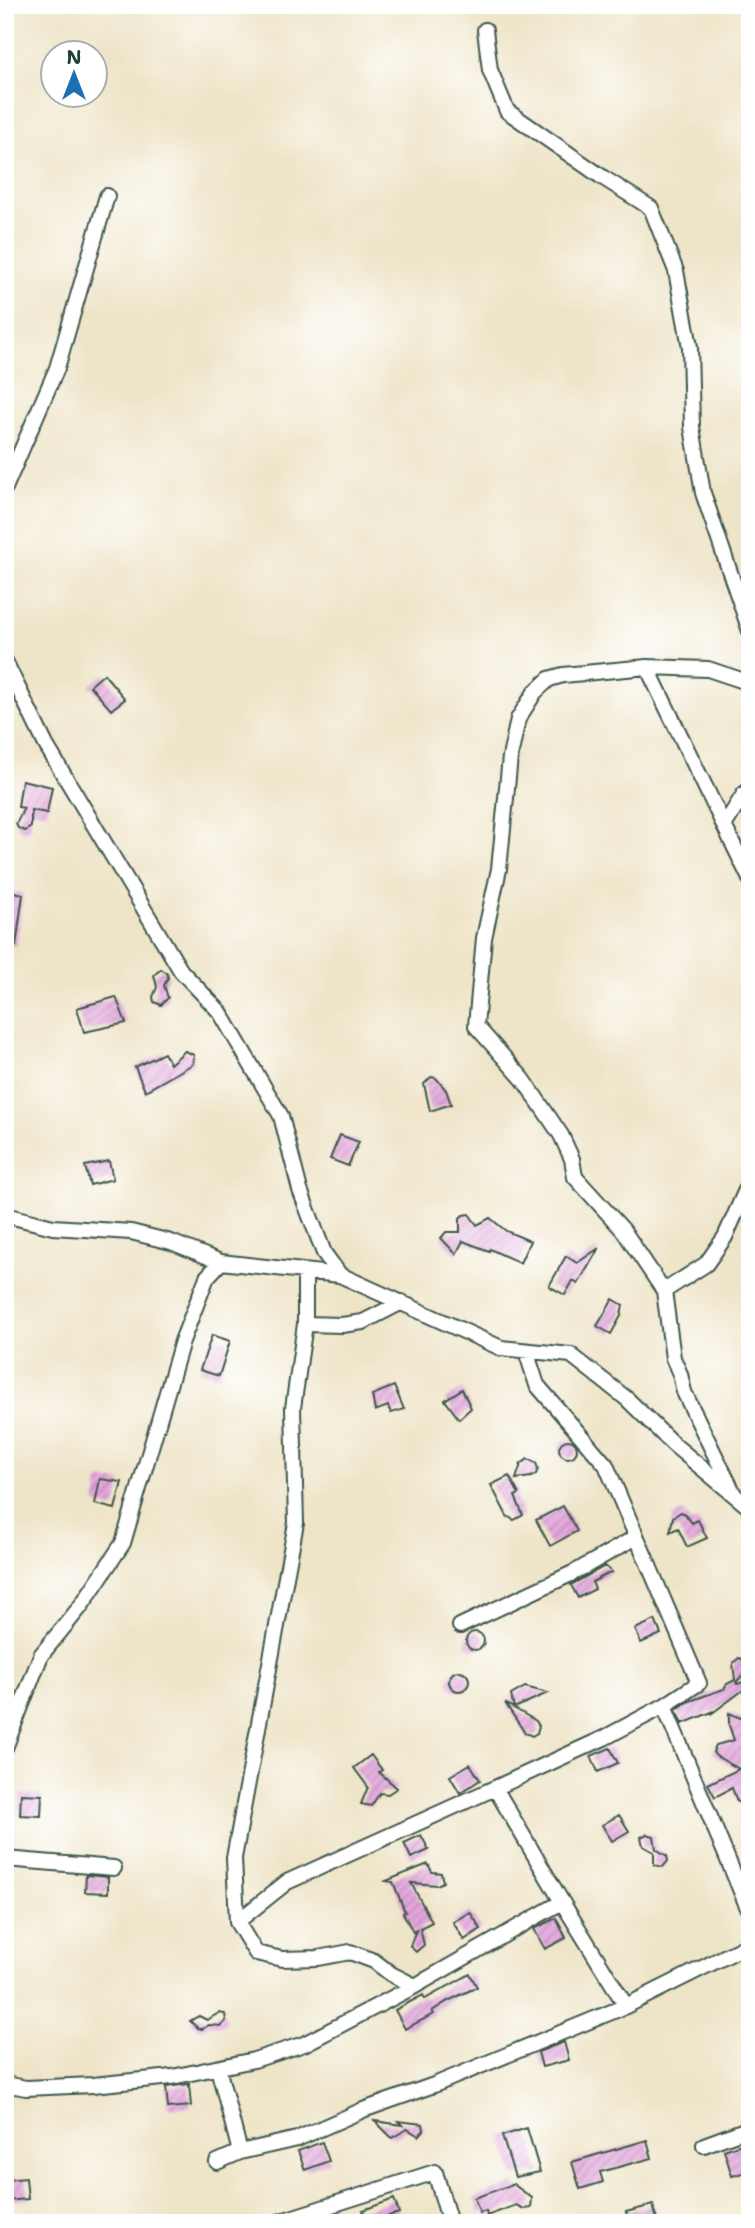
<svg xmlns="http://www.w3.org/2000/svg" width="755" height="2228" viewBox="0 0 755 2228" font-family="'Shantell Sans',sans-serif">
  <defs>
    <pattern id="building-hatch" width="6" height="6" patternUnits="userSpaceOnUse" patternTransform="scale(1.75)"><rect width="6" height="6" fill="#e4a6dd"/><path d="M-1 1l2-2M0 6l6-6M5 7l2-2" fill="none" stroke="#b888b4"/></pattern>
  </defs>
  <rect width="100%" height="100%" fill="#fff"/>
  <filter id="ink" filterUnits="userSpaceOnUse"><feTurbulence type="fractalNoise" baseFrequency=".0143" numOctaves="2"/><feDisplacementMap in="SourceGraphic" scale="14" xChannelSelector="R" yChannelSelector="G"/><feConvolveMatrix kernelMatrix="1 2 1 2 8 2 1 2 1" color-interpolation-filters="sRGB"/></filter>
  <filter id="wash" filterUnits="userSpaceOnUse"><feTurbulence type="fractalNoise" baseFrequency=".00686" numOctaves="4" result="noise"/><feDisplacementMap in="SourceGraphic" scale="28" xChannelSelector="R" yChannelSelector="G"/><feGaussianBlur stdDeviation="1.57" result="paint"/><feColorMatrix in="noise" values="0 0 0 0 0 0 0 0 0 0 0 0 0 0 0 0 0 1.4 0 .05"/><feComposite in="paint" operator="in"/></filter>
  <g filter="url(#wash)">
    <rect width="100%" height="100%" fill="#eee4c7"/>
    <g id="blocks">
      <!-- building -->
      <path fill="url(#building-hatch)" d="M104 674 125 699 111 710 90 686Z
        M22 780 52 787 47 813 31 810V827L25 831 18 828 16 824 24 808 18 807Z
        M5 890 23 894 16 946 8 945Z
        M161 969 167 973 168 978 164 985 168 998 161 1005 154 1002 153 997 157 987 154 975Z
        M116 997 126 1023 84 1032 77 1008Z
        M185 1051 194 1055 193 1064 145 1091 135 1067 164 1053 170 1064Z
        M431 1077 436 1078 446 1090 451 1104 430 1111 424 1084Z
        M340 1135 359 1142 348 1166 330 1159Z
        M109 1161 113 1179 90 1185 85 1166Z
        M469 1214 477 1225 490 1218 506 1231 530 1241 520 1263 490 1249 489 1251 463 1241 456 1254 441 1238 446 1232H460V1218L463 1215Z
        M599 1248 578 1284 573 1281 565 1295 549 1286 566 1256 577 1263Z
        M613 1299 623 1305 621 1316 611 1334 597 1326Z
        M212 1335 230 1341 219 1376 200 1370Z
        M394 1386 404 1409 391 1413 388 1406 375 1411 372 1395Z
        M462 1389 471 1408 459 1419 445 1400Z
        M559 1449a9 9 0 1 1 18 0a9 9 0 1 1-18 0Z
        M528 1459 536 1463 538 1469 536 1474 531 1477 516 1479 521 1464Z
        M509 1476 519 1494 515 1496 523 1515 514 1520 507 1516 491 1485Z
        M100 1479 122 1482 115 1509 95 1504Z
        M563 1506 577 1531 550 1546 536 1520Z
        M681 1512 685 1514 692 1523 698 1520 707 1538 687 1547 678 1528 670 1532 673 1517Z
        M605 1566 612 1572 592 1582 595 1589 578 1598 571 1585Z
        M655 1620 661 1634 641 1643 635 1629Z
        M466 1641a9 9 0 1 1 18 0a9 9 0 1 1-18 0Z
        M739 1658 750 1662V1670L736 1682 737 1684 750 1680V1685L711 1714 712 1712 682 1724 676 1710 687 1702 724 1689 727 1684 735 1680 733 1663Z
        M449 1681a10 10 0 1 1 20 0a10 10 0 1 1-20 0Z
        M525 1687 548 1693 514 1708 511 1695Z
        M505 1703 536 1721 539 1726 537 1733 532 1736 525 1733Z
        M729 1713 743 1719 747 1740 750 1738V1800L743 1805 737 1801 732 1788 715 1797 708 1784 739 1769 716 1756 713 1752 716 1745 734 1740 729 1725Z
        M610 1748 618 1763 598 1772 591 1756Z
        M371 1755 382 1770 379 1772 397 1788 388 1794 380 1793 371 1806 361 1804 368 1787 354 1768Z
        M470 1764 480 1780 460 1793 450 1776Z
        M21 1794 42 1795 41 1816 20 1815Z
        M619 1815 629 1831 612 1841 602 1825Z
        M647 1834 654 1836 656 1849 667 1856 668 1861 663 1867 654 1865V1852L643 1846 641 1837Z
        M421 1835 429 1850 411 1858 404 1843Z
        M428 1864 432 1872 441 1873 443 1882 437 1885 411 1883 432 1922 420 1928 424 1945 416 1952 410 1946 416 1930 413 1932 403 1913 405 1912 393 1882 386 1881Z
        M86 1875 108 1877V1893L85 1892Z
        M470 1912 481 1929 464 1940 453 1922Z
        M556 1918 566 1938 545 1949 534 1929Z
        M470 1974 477 1987 448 2001 432 2011 434 2014 405 2029 395 2010 423 1995 425 1999Z
        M219 2013 225 2014 226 2021 221 2026 209 2025 202 2029 198 2028 190 2021 199 2016 207 2020Z
        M564 2042 569 2060 542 2067 538 2052Z
        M189 2084 191 2106 168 2108 166 2087Z
        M375 2121 402 2125 398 2121 423 2124 424 2130 419 2136 407 2129 392 2138Z
        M527 2128 540 2172 515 2177 502 2136Z
        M647 2140 652 2158 600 2172 603 2182 580 2189 572 2162Z
        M750 2141V2171L732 2176 724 2150Z
        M322 2142 329 2161 305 2170 298 2151Z
        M26 2178 28 2199 5 2201V2180Z
        M513 2184 532 2198 531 2208 524 2209 516 2205 487 2216 486 2211 480 2213 474 2198Z
        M394 2199 399 2213 389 2216 391 2223H368L363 2210Z
        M653 2205 658 2223H629L626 2212Z"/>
    </g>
  </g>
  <g filter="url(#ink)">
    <use href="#blocks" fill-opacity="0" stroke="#3e564a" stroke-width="2"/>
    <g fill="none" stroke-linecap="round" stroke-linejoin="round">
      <!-- street casing -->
      <g stroke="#3e564a" stroke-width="18">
        <path id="street" d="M485 30 490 70 507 111 602 177 651 208 676 271 690 347 692 427 703 493 750 631
          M5 488 57 368 107 196
          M5 661 46 745 181 971 220 1012 281 1116 300 1190 324 1253 340 1275
          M647 667 750 879
          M724 826 744 794 750 790
          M5 1215 53 1227 131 1232 171 1242 221 1262
          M305 1272V1324L293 1408 296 1523 234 1858 237 1922 256 1953 282 1959 318 1958 350 1952 374 1961 391 1974 415 1986
          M664 1291 706 1264 725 1237 750 1181
          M305 1324 342 1325 363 1322 402 1302
          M526 1351 537 1385 606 1465 699 1683 664 1706 750 1913
          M733 1492 684 1392 680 1374 673 1358 664 1291 623 1230 575 1177 572 1159 561 1135 523 1079 476 1026 484 938 499 869 510 757 518 719 535 692 549 679 563 675 647 667 708 669 750 683
          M460 1626 575 1572 636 1537
          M5 1748 41 1655 81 1606 123 1543 182 1341 207 1277 221 1262 340 1275 501 1348 571 1355 627 1399 673 1444 750 1508
          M5 1859 114 1868
          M562 1902 495 1788 604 1738 664 1706
          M237 1922 287 1882 495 1788
          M218 2068 240 2152
          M5 2084 26 2088 93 2085 172 2077 254 2060 304 2044 415 1986 562 1902 626 2006
          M704 2145 750 2128
          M217 2162 240 2152 297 2139 363 2110 434 2085 626 2006 750 1944
          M275 2223 435 2172 450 2223"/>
      </g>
      <!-- street -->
      <use href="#street" stroke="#fff" stroke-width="14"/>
    </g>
  </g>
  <!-- margin -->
  <rect width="755" height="2228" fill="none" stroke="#fff" stroke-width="28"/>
  <!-- north arrow -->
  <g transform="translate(74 74)"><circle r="33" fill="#ffffff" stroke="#a5b1ae" stroke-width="2"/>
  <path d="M0-5L12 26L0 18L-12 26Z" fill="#1f6fb2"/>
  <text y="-10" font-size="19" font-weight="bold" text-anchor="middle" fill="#1f3d34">N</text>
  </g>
</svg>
